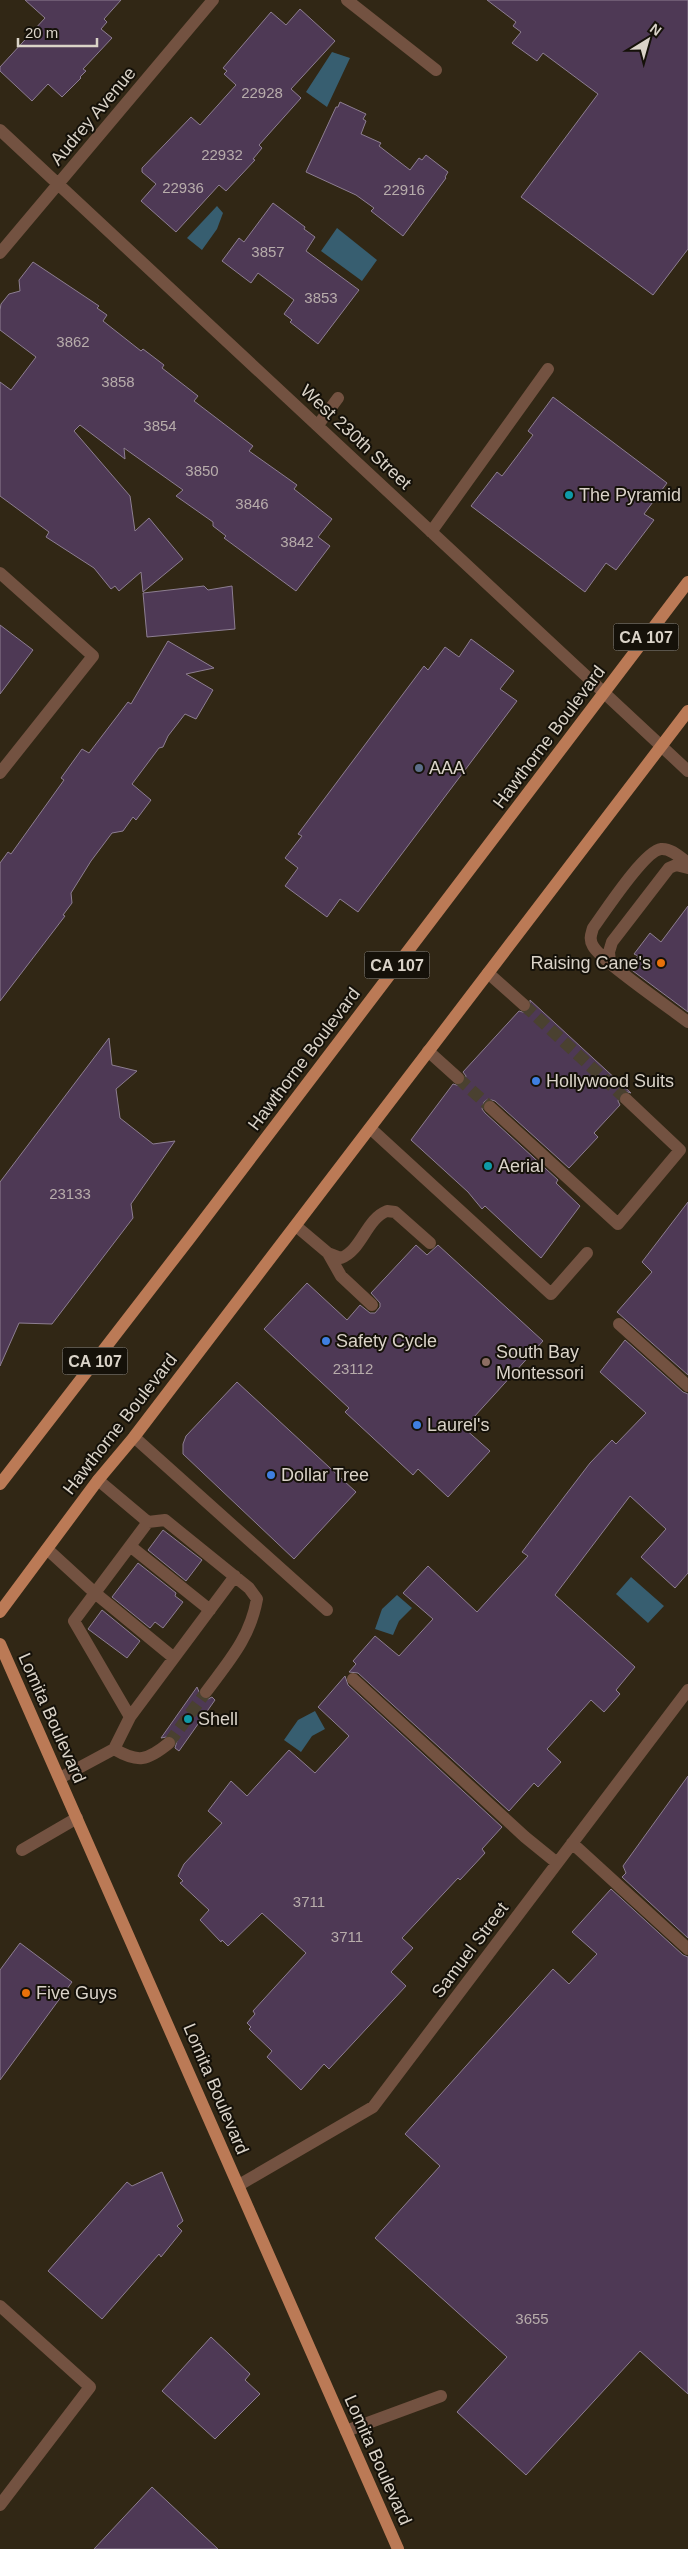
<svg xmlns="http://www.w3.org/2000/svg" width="688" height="2549" viewBox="0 0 688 2549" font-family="Helvetica,sans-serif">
  <rect width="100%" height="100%" fill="#312715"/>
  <!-- water -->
  <path fill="#375e70" d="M332 52 350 58 327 107 306 92Z
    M217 206 223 213 217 229 202 250 187 238Z
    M337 228 377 260 362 281 321 251Z
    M631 1577 664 1606 648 1623 616 1594Z
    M397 1595 412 1608 399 1621 393 1635 375 1629 382 1609Z
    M315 1711 325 1729 312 1736 301 1752 284 1740 298 1720Z"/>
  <!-- building -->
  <path fill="#4e3955" stroke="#8d7e91" d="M25 0H121L104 19 107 22 101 29 112 38 83 69 86 71 80 77 81 78 62 97 48 84 32 101 0 71V67L45 18Z
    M487 0H688V249L653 295 521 197 598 94 543 53 537 61 512 43 521 32 513 26 516 22Z
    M300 9 335 41 291 89 301 98 259 145 262 148 253 159 255 160 226 191 219 185 176 232 141 201 156 184 142 172V168L191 117 200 125 236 85 224 74 227 71 223 68 271 12 286 25Z
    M340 102 366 114 363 119 366 121 361 134 381 143 379 146 410 170 419 158 422 160 426 155 448 172 445 177 446 178 403 236 371 211 374 208 356 195 306 172 336 107H338Z
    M273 203 305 227 304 229 315 237 306 251 359 290 318 344 290 322 292 320 284 314 294 300 258 273 251 283 222 261 239 238 244 242Z
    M33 262 99 306 97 308 107 315 103 321 141 351 143 349 164 365 162 368 198 396 194 401 253 446 249 451 297 485 294 489 332 519 318 537 330 546 296 591 224 538 226 536 213 526V522L176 496 183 490 124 448 125 459 80 425 74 431 130 496 135 531 149 518 183 559 143 592 141 572 119 591 115 586 111 589 94 568 46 537 49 532 0 496V382L11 390 36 357 0 330V310L1 304 9 294 20 291 19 280Z
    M553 397 667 483 644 514 654 520 616 570 606 563 585 592 471 506 497 472 502 476 533 435 528 431Z
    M204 586 208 590 232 586 235 629 147 637 143 593Z
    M0 625 33 650 0 694Z
    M471 639 514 671 500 689 517 701 358 912 340 899 327 917 285 886 298 868 285 858 302 836 298 834 424 666 428 670 445 647 459 657Z
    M168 641 214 668 186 674 213 690 196 719 185 714 168 736 163 747 159 748 132 784 151 800 136 820 133 817 123 831 112 833 91 861 71 893 72 903 63 915 65 916 0 1001V863L8 852 11 854 64 780 61 778 82 749 89 753 128 702 131 704Z
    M688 906V1012L629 968 638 956 634 954 650 933 661 942Z
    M530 1000 631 1093 624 1091 620 1094 618 1101 620 1105 594 1133 598 1137 569 1168 495 1101 488 1099 484 1102 482 1109 485 1113 558 1180 556 1183 580 1206 541 1258 485 1206 482 1209 468 1192 411 1140 453 1084 460 1086 464 1083 466 1076 463 1072 519 1011 526 1013 530 1010Z
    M109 1038 112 1065 137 1071 116 1089 120 1118 153 1144 175 1141 131 1204 133 1218 52 1324 19 1323 0 1366V1182Z
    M688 1202V1375L617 1312 652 1272 642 1262Z
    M416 1245 427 1255 438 1245 543 1341 464 1428 490 1451 448 1497 418 1469 413 1475 345 1412 349 1408 264 1329 307 1283 347 1320 360 1305 370 1313H375L380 1307V1303L371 1293Z
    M625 1340 683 1392 688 1394V1573L675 1588 641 1557 666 1529 630 1496 555 1595 635 1667 616 1690 620 1694 604 1712 591 1700 547 1749 561 1762 538 1787 534 1783 509 1811 358 1673 349 1672 356 1664 353 1661 375 1636 399 1656 433 1619 403 1593 428 1566 477 1612 528 1556 522 1552 590 1463 612 1440 616 1444 646 1413 600 1372Z
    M237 1382 356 1492 294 1559 183 1454V1444L186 1436Z
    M163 1530 202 1560 186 1581 148 1550Z
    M138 1563 176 1593 175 1596 183 1602 163 1628 155 1622 150 1628 112 1597Z
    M102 1610 140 1641 127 1658 88 1629Z
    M345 1676 348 1685 502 1827 482 1849 485 1853 460 1880 458 1878 402 1938 413 1948 391 1972 406 1986 329 2069 324 2064 301 2090 267 2057 272 2051 249 2029 251 2027 247 2023 255 2014 253 2011 306 1953 262 1913 228 1946 222 1940 221 1942 200 1920 209 1910 180 1883 183 1881 178 1876 184 1864 222 1823 208 1811 231 1781 247 1796 289 1750 315 1773 349 1736 318 1707Z
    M197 1687 202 1699 206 1700 212 1697 215 1700 179 1751 175 1748 177 1741 172 1736 161 1738Z
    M688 1776V1938L622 1877 626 1873 623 1866Z
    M611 1889 683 1955 688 1957V2394L640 2351 526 2475 457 2412 507 2357 375 2238 440 2166 405 2134 553 1969 569 1984 597 1954 572 1932Z
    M20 1943 72 1982 0 2080V1970Z
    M162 2172 183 2221 177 2226 182 2231 161 2257 159 2254 102 2319 48 2271 127 2182 132 2186Z
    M211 2337 250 2374 245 2380 260 2394 215 2439 162 2391Z
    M152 2487 218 2549H94Z"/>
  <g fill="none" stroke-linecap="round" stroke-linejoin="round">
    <!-- minor-tunnel -->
    <path stroke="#4a4130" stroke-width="12" stroke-dasharray="12 6" stroke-linecap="butt" d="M524 1005 626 1099
      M458 1078 490 1107
      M169 1743 206 1692"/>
    <!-- minor -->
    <path stroke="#735241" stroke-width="12" d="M347 0 436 70
      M0 130 688 771
      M0 253 213 0
      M318 425 338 398
      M431 532 548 369
      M0 573 93 656 0 773
      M688 863C680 857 671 848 661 849 644 851 604 913 593 928 591 935 589 939 593 946 600 960 671 1009 688 1022
      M610 962 609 952 612 942 669 868 676 865 688 868
      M488 973 524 1005
      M428 1051 458 1078
      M490 1107 618 1224 680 1150 626 1099
      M370 1128 551 1294 587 1253
      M296 1226 328 1253 341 1258C362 1250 366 1219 387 1211L395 1212 430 1243
      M328 1253 341 1276 372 1305
      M619 1324 688 1386
      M134 1437 327 1610
      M98 1480 148 1522 165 1520 249 1588 257 1599C250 1638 229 1661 206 1692
      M130 1546 210 1610
      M47 1549 95 1593 174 1658
      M353 1679 525 1837 557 1863
      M130 1717 74 1621 148 1522
      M114 1749C138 1763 147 1761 169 1743
      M60 1778 114 1749 130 1717 235 1576
      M572 1843 688 1949
      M22 1850 77 1818
      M239 2185 373 2107 688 1690
      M0 2306 90 2387 0 2505
      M346 2431 441 2396"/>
    <!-- major -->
    <path stroke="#bb7a56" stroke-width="12" d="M0 1484 190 1238 688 582
      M0 1612 98 1480 134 1437 688 711
      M0 1644 398 2549"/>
  </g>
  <!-- markers -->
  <g fill="#0f9aa8" stroke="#151109" stroke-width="2">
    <circle cx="569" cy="495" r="5"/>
    <circle cx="488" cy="1166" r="5"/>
    <circle cx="188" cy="1719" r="5"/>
  </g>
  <circle fill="#5c6f8a" stroke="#151109" stroke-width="2" cx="419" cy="768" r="5"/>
  <g fill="#e8710a" stroke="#151109" stroke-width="2">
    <circle cx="661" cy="963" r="5"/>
    <circle cx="26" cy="1993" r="5"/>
  </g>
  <g fill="#3f7fe0" stroke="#151109" stroke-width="2">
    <circle cx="536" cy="1081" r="5"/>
    <circle cx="326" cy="1341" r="5"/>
    <circle cx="417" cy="1425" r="5"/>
    <circle cx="271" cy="1475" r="5"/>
  </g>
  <circle fill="#8d6e63" stroke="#151109" stroke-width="2" cx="486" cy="1362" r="5"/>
  <g text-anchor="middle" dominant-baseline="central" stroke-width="4" stroke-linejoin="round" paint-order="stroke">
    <!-- number labels -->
    <g font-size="15" fill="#b7acab">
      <text x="262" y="92">22928</text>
      <text x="222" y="154">22932</text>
      <text x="183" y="187">22936</text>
      <text x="404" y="189">22916</text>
      <text x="268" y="251">3857</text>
      <text x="321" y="297">3853</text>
      <text x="73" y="341">3862</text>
      <text x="118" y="381">3858</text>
      <text x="160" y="425">3854</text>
      <text x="202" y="470">3850</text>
      <text x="252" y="503">3846</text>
      <text x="297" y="541">3842</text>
      <text x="70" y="1193">23133</text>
      <text x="353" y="1368">23112</text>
      <text x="309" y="1901">3711</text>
      <text x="347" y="1936">3711</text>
      <text x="532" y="2318">3655</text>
    </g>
    <!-- shield labels -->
    <g fill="#151109" stroke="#9f998f" stroke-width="1">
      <rect x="613.5" y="623.5" width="65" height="27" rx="4"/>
      <rect x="364.5" y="951.5" width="65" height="27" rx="4"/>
      <rect x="62.5" y="1347.5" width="65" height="27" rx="4"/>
    </g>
    <g font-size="16" font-weight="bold" fill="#dad3c8">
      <text x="646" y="637">CA 107</text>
      <text x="397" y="965">CA 107</text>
      <text x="95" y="1361">CA 107</text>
    </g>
    <!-- street labels -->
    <g font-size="18" fill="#dad3c8" stroke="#151109">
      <text transform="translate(93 116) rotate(-50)">Audrey Avenue</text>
      <text transform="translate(356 437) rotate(43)">West 230th Street</text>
      <text transform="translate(549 737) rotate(-53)">Hawthorne Boulevard</text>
      <text transform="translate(304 1059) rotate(-53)">Hawthorne Boulevard</text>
      <text transform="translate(120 1424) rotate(-52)">Hawthorne Boulevard</text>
      <text transform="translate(52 1718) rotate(66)">Lomita Boulevard</text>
      <text transform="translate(470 1950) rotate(-53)">Samuel Street</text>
      <text transform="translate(216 2089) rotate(67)">Lomita Boulevard</text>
      <text transform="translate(378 2460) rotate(66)">Lomita Boulevard</text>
    </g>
    <!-- poi labels -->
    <g font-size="18" fill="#dad3c8" stroke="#151109" text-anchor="start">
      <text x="579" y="495">The Pyramid</text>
      <text x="429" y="768">AAA</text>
      <text x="651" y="963" text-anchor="end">Raising Cane's</text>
      <text x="546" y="1081">Hollywood Suits</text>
      <text x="498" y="1166">Aerial</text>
      <text x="336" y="1341">Safety Cycle</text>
      <text x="496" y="1352">South Bay<tspan x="496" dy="21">Montessori</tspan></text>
      <text x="427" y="1425">Laurel's</text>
      <text x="281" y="1475">Dollar Tree</text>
      <text x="198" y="1719">Shell</text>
      <text x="36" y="1993">Five Guys</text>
    </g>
  </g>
  <!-- north arrow -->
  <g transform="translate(648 40) rotate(37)" stroke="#151109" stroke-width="4" paint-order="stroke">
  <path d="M0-4L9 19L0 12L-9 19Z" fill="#dad3c8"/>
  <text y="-8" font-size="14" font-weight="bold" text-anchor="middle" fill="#dad3c8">N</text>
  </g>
  <!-- scale -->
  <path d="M18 38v8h79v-8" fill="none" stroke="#dad3c8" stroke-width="2.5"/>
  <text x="25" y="38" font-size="15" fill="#dad3c8" stroke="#151109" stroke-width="4" paint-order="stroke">20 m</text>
</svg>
